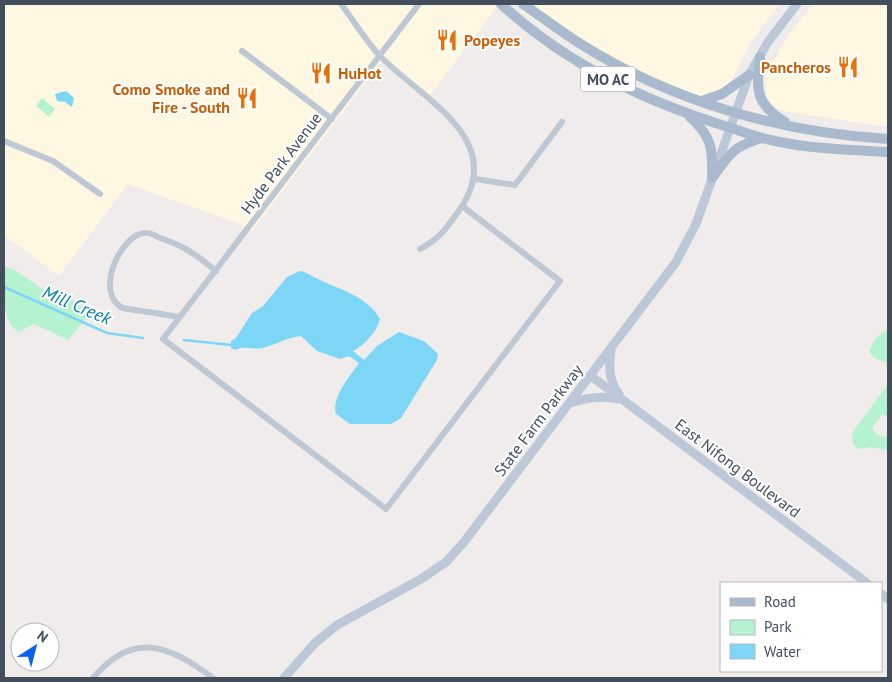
<svg xmlns="http://www.w3.org/2000/svg" width="892" height="682" viewBox="0 0 892 682" font-family="'PT Sans',sans-serif">
  <rect width="100%" height="100%" fill="#f0ecec"/>
  <!-- commercial -->
  <path fill="#fef7e2" d="M4 4H499L426 101 381 62 251 232 240 224 128 184 59 276 4 235Z
    M525 4H780L752 40 716 112 659 90 586 54 521 11Z
    M813 4H888V127L783 111 775 107 767 98 765 78 784 42Z"/>
  <!-- green -->
  <path fill="#b5f3d0" d="M42 98 55 109 49 117 36 106Z
    M4 266 17 271 46 292 71 298 90 314 68 340 34 324 19 332C0 321 4 287 4 266Z
    M888 330V363L874 358 869 352C873 341 877 334 888 330Z
    M888 384V417L882 414 872 429 878 435 888 438V450L871 447 858 449 853 444 852 433Z"/>
  <!-- water -->
  <path fill="#7dd6f5" d="M66 91 74 98 72 107 65 102 57 101 55 94Z
    M300 271C307 272 311 276 318 279 338 289 369 297 380 319 377 331 365 345 353 351L364 360 377 346 399 332 424 341 438 354 437 360 401 418 391 424H350L336 414C331 398 350 376 359 363L349 356 340 359 317 351 301 336C287 337 276 345 262 348 252 350 244 345 235 350L231 348V341L236 338 252 313 263 306 287 277Z"/>
  <g fill="none" stroke-linecap="round" stroke-linejoin="round">
    <!-- stream -->
    <path stroke="#7dd6f5" stroke-width="2.5" d="M4 287 107 333 143 338
      M184 340 231 345"/>
    <!-- street -->
    <path stroke="#bec8d4" stroke-width="6" d="M341 4C354 21 366 41 380 56 424 101 510 140 458 212 447 228 438 240 420 249
      M419 4 163 339 386 509 560 281 462 206
      M242 51 332 119
      M4 141 53 161 100 194
      M475 179 515 185 562 122
      M180 317 122 308C93 290 123 233 145 233 150 232 156 236 160 238 186 247 194 253 216 271
      M93 678C133 630 169 645 213 678"/>
    <!-- secondary -->
    <path stroke="#bcc8d8" stroke-width="9" d="M611 350C609 367 608 379 619 394
      M591 376 867 583
      M570 403C588 398 600 395 618 399
      M881 594 888 599
      M284 678 315 643 337 625 421 579 446 562 464 542 676 262 696 224 749 75 768 42 797 4"/>
    <!-- primary -->
    <path stroke="#a9bacf" stroke-width="10" d="M501 4C566 64 644 101 728 127 744 132 759 138 775 141 812 149 851 150 888 152
      M523 4C542 17 560 31 579 43 671 101 781 133 888 139
      M760 57C756 89 755 104 785 122
      M702 101 722 94 749 75
      M690 117C712 136 713 150 712 178
      M713 177C729 154 734 146 762 138"/>
  </g>
  <!-- icons -->
  <defs>
    <g id="restaurant-bare" transform="scale(1.725)"><path d="M-5-6h1v4h1v-4h1v4h1v-4h1v5L-1.5 .5V6h-2V.5L-5-1ZM5-6V6H3V1.5H1.5Q1.5-4 5-6Z" fill="#e8710a" stroke="#fff" stroke-width="2.5" paint-order="stroke"/></g>
  </defs>
  <g fill-rule="evenodd">
    <use href="#restaurant-bare" x="447" y="40"/>
    <use href="#restaurant-bare" x="848" y="67"/>
    <use href="#restaurant-bare" x="321" y="73"/>
    <use href="#restaurant-bare" x="247" y="98"/>
  </g>
  <g text-anchor="middle" dominant-baseline="central" stroke-width="4" stroke-linejoin="round" paint-order="stroke">
    <!-- shield labels -->
    <rect fill="#fff" stroke="#7b848d" stroke-width="1" x="580.5" y="66.5" width="55" height="25" rx="4"/>
    <g font-size="15" font-weight="bold" fill="#434f5c">
      <text x="608" y="79">MO AC</text>
    </g>
    <!-- food labels -->
    <g font-size="16" font-weight="bold" fill="#c56008" stroke="#fff" text-anchor="start">
      <text x="464" y="40">Popeyes</text>
      <text x="831" y="67" text-anchor="end">Pancheros</text>
      <text x="338" y="73">HuHot</text>
      <text x="230" y="89" text-anchor="end">Como Smoke and<tspan x="230" dy="18">Fire - South</tspan></text>
    </g>
    <!-- street labels -->
    <g font-size="16" fill="#434f5c" stroke="#fff">
      <text transform="translate(281 163) rotate(-53)">Hyde Park Avenue</text>
      <text transform="translate(538 420) rotate(-53)">State Farm Parkway</text>
      <text transform="translate(738 468) rotate(37)">East Nifong Boulevard</text>
    </g>
    <!-- water labels -->
    <g font-size="18" font-style="italic" fill="#017eaa" stroke="#fff">
      <text transform="translate(77 305) rotate(23)">Mill Creek</text>
    </g>
  </g>
  <!-- border -->
  <rect width="892" height="682" fill="none" stroke="#434f5c" stroke-width="10"/>
  <!-- legend -->
  <rect x="720" y="582" width="162" height="90" fill="#ffffff" stroke="#b4b9be"/>
  <rect x="730" y="598" width="25" height="8" fill="#a9bacf" stroke="#b4b9be"/>
  <text x="764" y="607" font-size="15" fill="#434f5c">Road</text>
  <rect x="730" y="620" width="25" height="15" fill="#b5f3d0" stroke="#b4b9be"/>
  <text x="764" y="632" font-size="15" fill="#434f5c">Park</text>
  <rect x="730" y="644" width="25" height="15" fill="#7dd6f5" stroke="#b4b9be"/>
  <text x="764" y="657" font-size="15" fill="#434f5c">Water</text>
  <!-- north arrow -->
  <g transform="translate(35 647) rotate(36)"><circle r="24" fill="#ffffff" stroke="#b4b9be"/>
  <path d="M0-4L9 19L0 12L-9 19Z" fill="#0661ef"/>
  <text y="-8" font-size="14" font-weight="bold" text-anchor="middle" fill="#434f5c">N</text>
  </g>
</svg>
